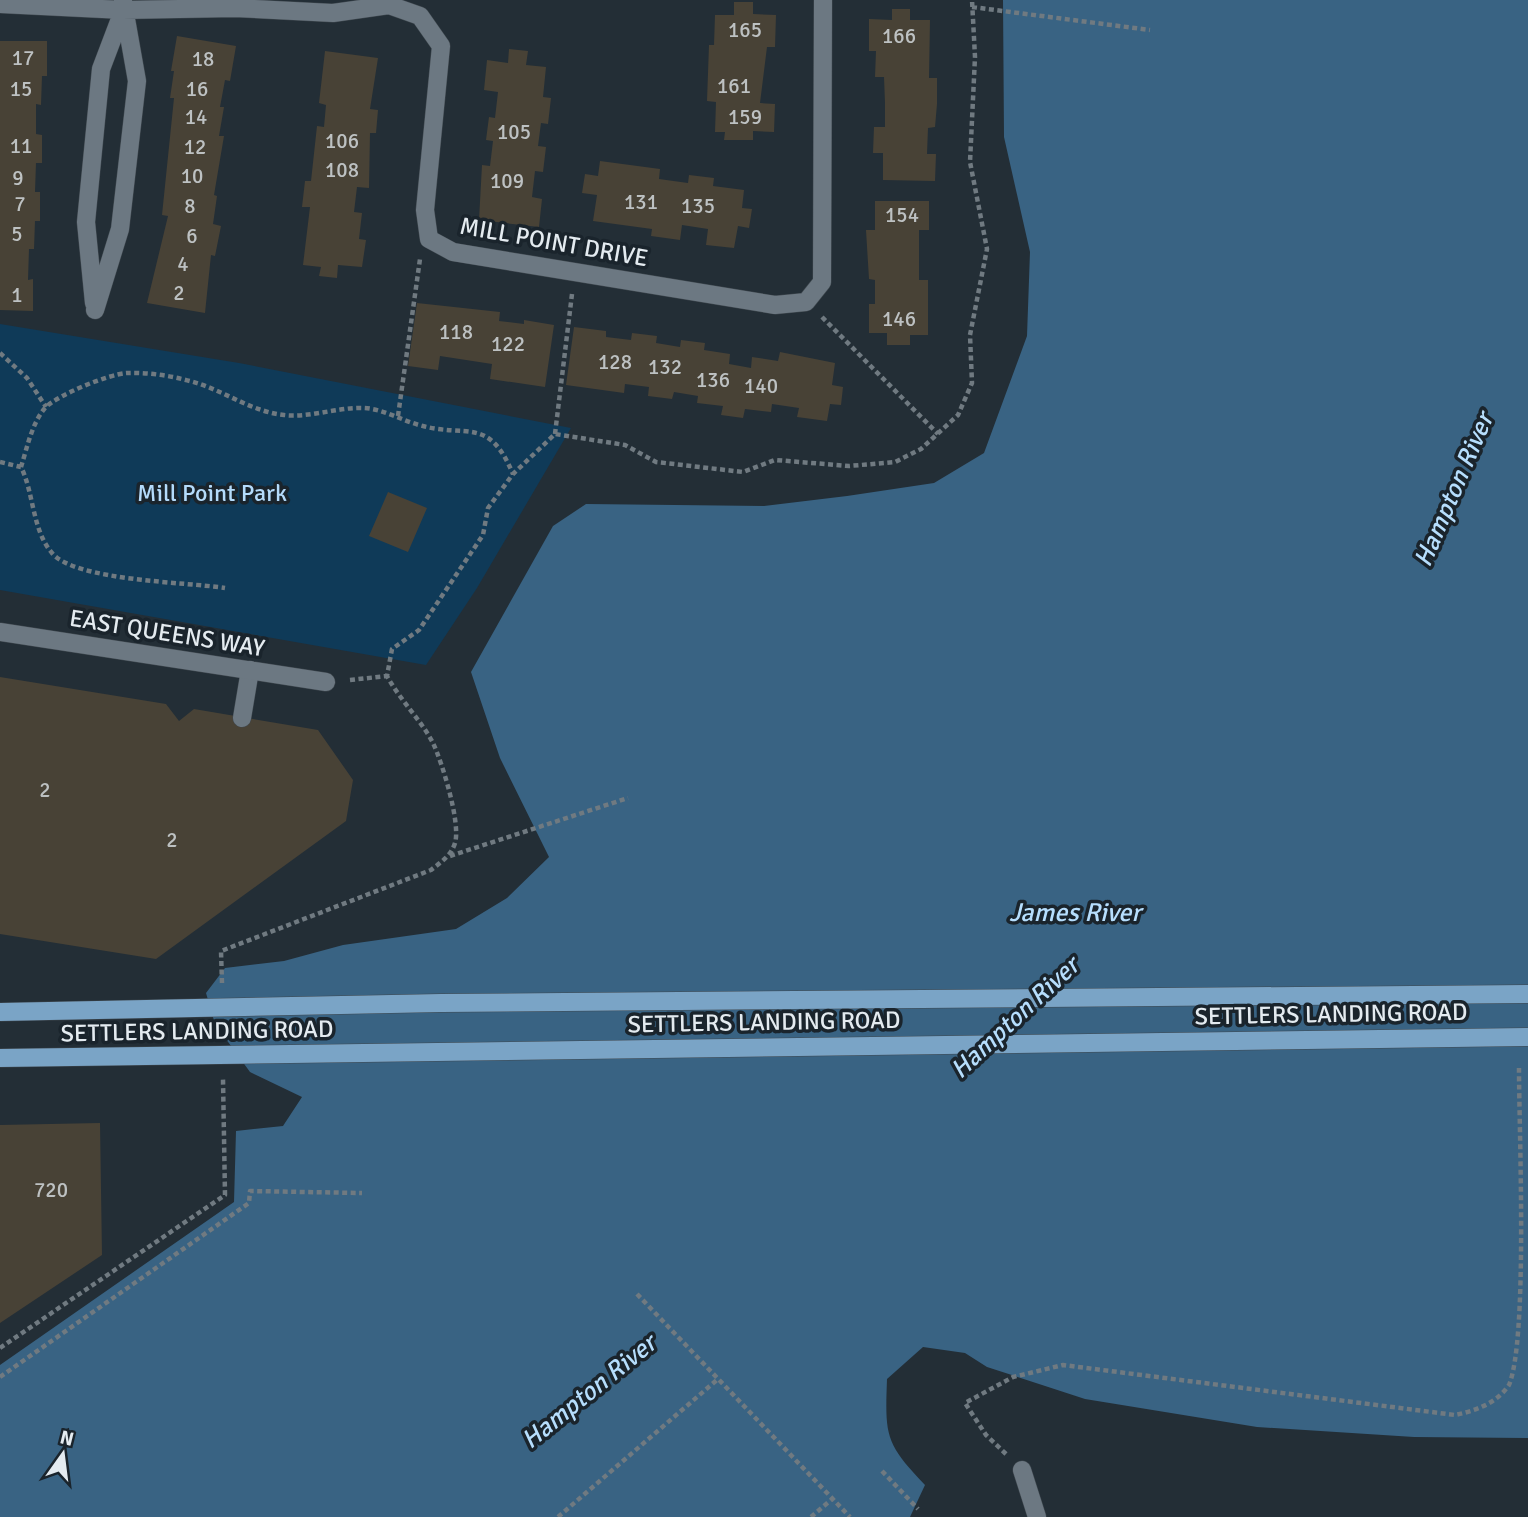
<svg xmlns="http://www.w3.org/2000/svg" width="1528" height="1517" viewBox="0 0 1528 1517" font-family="Signika,sans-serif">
  <rect width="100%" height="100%" fill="#232e36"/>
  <!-- green -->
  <path fill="#0f3a58" d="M0 324 239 363 571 428 477 588 426 665 0 590Z"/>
  <!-- water -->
  <path fill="#396383" d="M1003 0H1528V1438L1414 1437 1257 1427 1085 1399 987 1367 965 1353 923 1347 887 1379C885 1436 885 1443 925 1485L910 1517H0V1365L234 1202 236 1131 283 1126 302 1097 250 1072 215 1024 206 993 225 968 284 961 343 945 456 929 507 898 549 857 500 758 471 672 553 526 586 504 764 506 847 496 934 483 984 453 1027 336 1030 252 1004 137Z"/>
  <!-- building -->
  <path fill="#484236" d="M734 2H753V14L776 15 775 47H767L760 103 775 104 774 132 753 131V140H724L725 132H715L716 102 707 101 709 45H714L715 15H734Z
    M892 9H910V20H930L929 78H937V104L935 127 928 128 927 154H936L935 181 883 180V153H873L874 127H885V103L884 77H875L876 51H869V19L892 20Z
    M177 36 236 46 230 81 225 80 220 107H224L219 136H224L214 195 217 196 213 224 221 226 215 256 211 255 205 313 147 303 168 216 162 215 174 98H170L174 71H171Z
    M0 41H47V76H42L41 105 36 104V134L42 135V163H36L35 192H40V221H35L34 249H29L28 280 33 279V311L0 310Z
    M509 49 528 51 526 65 546 67 543 97 551 98 548 124 541 123 538 146 546 147 543 172 535 171 532 197 542 199 539 227 479 220 482 165 490 166 493 141 486 140 489 117 495 118 498 92 484 90 487 60 508 63Z
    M325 51 378 58 370 109 378 110 376 133H370L369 188 357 187 354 212 362 213 359 239 366 240 362 267 338 265 337 278 319 276 321 267 303 265 310 207H302L305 181H311L317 126 324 127 326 105 319 103Z
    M600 161 660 169 659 179 688 183 689 175 714 178 713 186 744 190 742 208 752 209 749 228 738 226 734 248 706 245 708 229 682 225 680 240 651 236 652 229 593 221 597 195 582 193 585 174 598 176Z
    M875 201H929V230H919V280H928V335H910V345H887V333H869V304H875V280L869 279 866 230H875Z
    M417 303 500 312 499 321 524 324V320L554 325 545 387 490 379 492 364 440 356 438 370 408 366Z
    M574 327 606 331V337L631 340 632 333 657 336 656 343 680 347 681 340 705 343 704 350 730 354 729 364 751 368 752 357 778 361 780 352 835 363 832 385 843 387 841 405 830 404 827 421 797 417 799 408 772 404 771 412 745 409 743 418 721 415 723 406 697 403 698 396 674 392 672 399 648 396 649 387 625 384 624 393 566 385Z
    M388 492 427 508 408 552 369 536Z
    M0 677 166 704 179 721 194 709 318 730 353 780 346 821 156 959 0 934Z
    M100 1123 102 1255 0 1323V1125Z"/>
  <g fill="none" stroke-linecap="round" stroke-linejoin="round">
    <!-- lane casing -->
    <g stroke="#404950" stroke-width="19">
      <path id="lane" d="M0 4 123 10 235 8 333 13 389 5 420 16 441 46 425 210 429 239 453 252 775 305 806 302 822 282 823 0
        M94 303 86 222 101 69 123 11
        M95 310 120 229 137 81 123 2
        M242 718 250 670"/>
    </g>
    <!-- street casing -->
    <g stroke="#404950" stroke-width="19">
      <path id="street" d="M0 632 326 682
        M1022 1470 1037 1517"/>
    </g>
    <!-- path -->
    <path stroke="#707a81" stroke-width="4.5" stroke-dasharray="5 3.5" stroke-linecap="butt" d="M972 7 1150 30
      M822 317 938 434
      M0 353 27 378 46 407
      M398 416 420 259
      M555 434 572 294
      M0 462 21 467C34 493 32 530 52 553 75 581 187 582 225 588
      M21 467C27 448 32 423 45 408 57 395 109 374 127 373 151 372 178 377 200 384 229 394 254 412 284 415 310 418 337 407 364 408 383 409 401 420 419 425 468 439 488 415 513 474
      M350 680 387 676
      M450 856 628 798
      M222 983 221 951 431 870C441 862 451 856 455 843 461 823 442 762 433 743 421 720 400 700 387 676L392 649 419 630 483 535 488 508 513 474 555 434 625 445 656 462 743 472 775 460 849 466 895 462 921 449 958 415 972 383 970 335 987 249 970 162 975 57 972 0
      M637 1294 850 1517
      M0 1348 225 1195 223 1079
      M0 1377 249 1203 250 1191 362 1193
      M1006 1454 986 1435 965 1403 1013 1377 1063 1365 1455 1415C1475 1411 1497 1403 1509 1385 1528 1339 1519 1132 1519 1068
      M882 1471 918 1509
      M558 1517 718 1379
      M811 1517 832 1499"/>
    <!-- lane -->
    <use href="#lane" stroke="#6c7882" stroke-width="18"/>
    <!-- street -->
    <use href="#street" stroke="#6c7882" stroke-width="18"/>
    <!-- primary-bridge casing -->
    <g stroke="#404950" stroke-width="19" stroke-linecap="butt">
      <path id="primary-bridge" d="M0 1012 441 1003 1528 994
        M0 1058 1528 1037"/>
    </g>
    <!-- primary-bridge -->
    <use href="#primary-bridge" stroke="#7aa4c6" stroke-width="18"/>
  </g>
  <g text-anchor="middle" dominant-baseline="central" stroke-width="7" stroke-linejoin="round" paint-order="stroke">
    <!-- number labels -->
    <g font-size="21" fill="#bdc1c2">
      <text x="745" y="30">165</text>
      <text x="899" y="36">166</text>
      <text x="23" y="58">17</text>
      <text x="203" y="59">18</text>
      <text x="734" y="86">161</text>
      <text x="21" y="89">15</text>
      <text x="197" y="89">16</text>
      <text x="196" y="117">14</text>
      <text x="745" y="117">159</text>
      <text x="514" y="132">105</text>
      <text x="342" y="141">106</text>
      <text x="21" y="146">11</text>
      <text x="195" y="147">12</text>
      <text x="342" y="170">108</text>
      <text x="192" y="176">10</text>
      <text x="18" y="178">9</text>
      <text x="507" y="181">109</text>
      <text x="641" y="202">131</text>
      <text x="20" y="204">7</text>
      <text x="190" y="206">8</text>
      <text x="698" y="206">135</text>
      <text x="902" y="215">154</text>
      <text x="17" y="234">5</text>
      <text x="192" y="236">6</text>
      <text x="183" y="264">4</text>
      <text x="179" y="293">2</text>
      <text x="17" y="295">1</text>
      <text x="899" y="319">146</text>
      <text x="456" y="332">118</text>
      <text x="508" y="344">122</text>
      <text x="615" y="362">128</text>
      <text x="665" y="367">132</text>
      <text x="713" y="380">136</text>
      <text x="761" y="386">140</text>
      <text x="45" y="790">2</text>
      <text x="172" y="840">2</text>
      <text x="51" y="1190">720</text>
    </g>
    <!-- street labels -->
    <g font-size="24" fill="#e4ebf0" stroke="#1a242c">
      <text transform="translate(554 242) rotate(10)">MILL POINT DRIVE</text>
      <text transform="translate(167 633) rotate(9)">EAST QUEENS WAY</text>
      <text transform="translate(1331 1014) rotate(-1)">SETTLERS LANDING ROAD</text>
      <text transform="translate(764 1022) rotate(-1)">SETTLERS LANDING ROAD</text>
      <text transform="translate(197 1031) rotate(-1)">SETTLERS LANDING ROAD</text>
    </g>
    <!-- park labels -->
    <g font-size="24" fill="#b4dbfb" stroke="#1a242c">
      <text x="212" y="493">Mill Point Park</text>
    </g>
    <!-- water labels -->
    <g font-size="26" font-style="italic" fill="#b6defd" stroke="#1a242c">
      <text transform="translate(1454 490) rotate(-67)">Hampton River</text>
      <text x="1075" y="913">James River</text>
      <text transform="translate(1015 1018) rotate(-43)">Hampton River</text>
      <text transform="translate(589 1392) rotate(-39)">Hampton River</text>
    </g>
  </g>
  <!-- north arrow -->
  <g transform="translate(63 1454) rotate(14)" stroke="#1a242c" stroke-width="5" paint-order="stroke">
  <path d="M0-5L12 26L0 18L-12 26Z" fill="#e4ebf0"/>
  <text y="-10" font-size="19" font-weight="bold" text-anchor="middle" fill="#e4ebf0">N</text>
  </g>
</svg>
